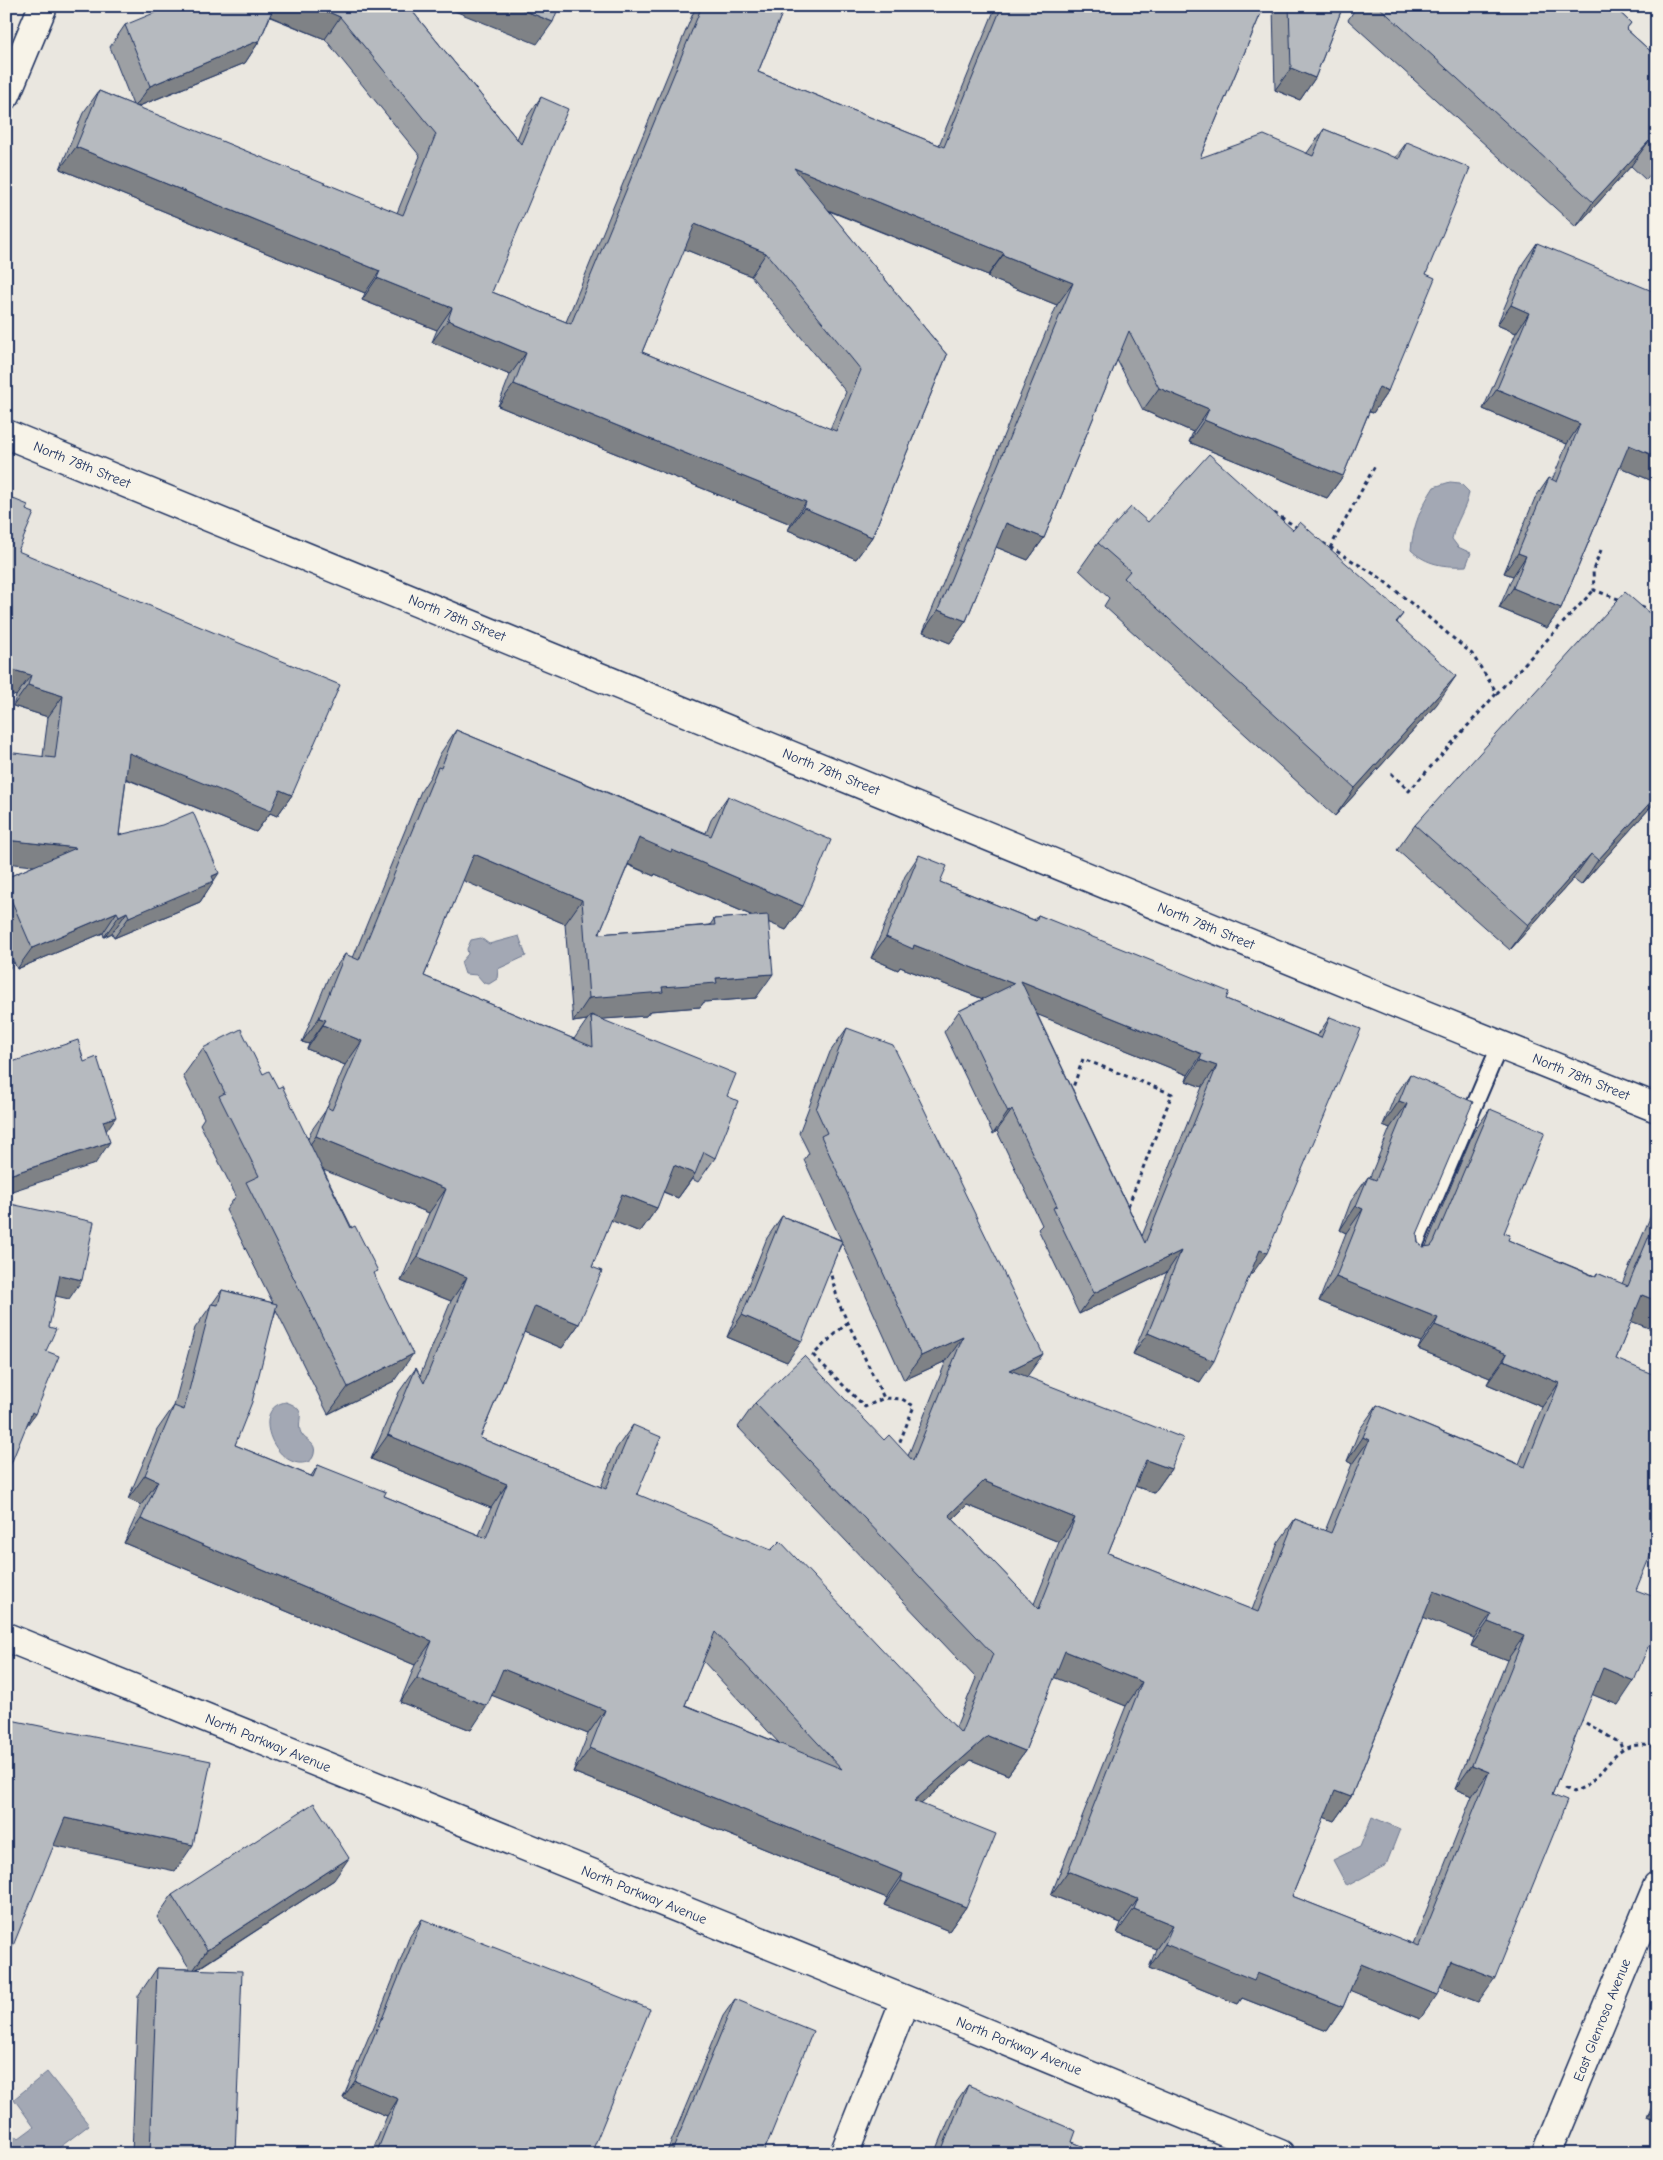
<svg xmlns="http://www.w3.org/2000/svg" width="1663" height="2160" viewBox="0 0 1663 2160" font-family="'Comic Neue',sans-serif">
  <rect width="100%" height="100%" fill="#eae7e0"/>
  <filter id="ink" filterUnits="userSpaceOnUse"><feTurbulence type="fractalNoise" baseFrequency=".02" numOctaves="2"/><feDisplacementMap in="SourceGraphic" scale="10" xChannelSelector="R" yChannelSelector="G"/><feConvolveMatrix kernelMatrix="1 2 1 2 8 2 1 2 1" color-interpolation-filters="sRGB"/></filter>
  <g filter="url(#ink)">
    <!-- water -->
    <path fill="#a3a8b4" stroke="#6d7892" d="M1450 482 1460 483 1469 492C1467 508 1455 522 1452 539L1458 547 1471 553 1466 566C1444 567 1427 565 1411 550 1413 525 1421 507 1434 487Z
      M519 936 526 956 498 969 497 979 489 984 484 983 477 975 465 974 461 962 468 954 467 949 471 940 481 938 489 944Z
      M286 1402C310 1410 295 1420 301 1433 306 1442 317 1442 314 1454 313 1458 311 1461 307 1462 277 1472 248 1408 286 1402Z
      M1372 1817 1400 1829 1386 1865 1347 1886 1333 1860 1360 1847Z
      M47 2072 89 2125 51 2154H6V2133L19 2138 34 2127 14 2099Z"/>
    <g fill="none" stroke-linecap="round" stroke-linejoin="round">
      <!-- lane casing -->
      <g stroke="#1b2f5e" stroke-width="19">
        <path id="lane" d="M1410 1257 1500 1045"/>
      </g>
      <!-- street casing -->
      <g stroke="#1b2f5e" stroke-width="31">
        <path id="street" d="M6 434 1393 1002 1657 1108
          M6 1637 943 2015 1280 2154
          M844 2154 905 2000
          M1546 2154 1657 1887"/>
      </g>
      <!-- primary casing -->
      <g stroke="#1b2f5e" stroke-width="31">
        <path id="primary" d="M6 95 43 6"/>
      </g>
      <!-- path -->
      <path stroke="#1b2f5e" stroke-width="3" stroke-dasharray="4 4" stroke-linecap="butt" d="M1274 513 1298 528
        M1323 543 1379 577 1428 617 1472 654 1497 693 1594 590
        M1330 548 1376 464
        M1601 550 1593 570 1594 590 1621 600
        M1641 607 1657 613
        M1391 773 1409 791 1497 693
        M1071 1093 1083 1059 1172 1094 1127 1209
        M829 1268 839 1304 884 1398 902 1399 914 1406 897 1449
        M848 1322 813 1355 865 1407 884 1398
        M1579 1719 1620 1743 1622 1749
        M1564 1788 1573 1792C1577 1790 1583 1788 1587 1785 1611 1766 1619 1735 1657 1748"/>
      <!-- lane -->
      <use href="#lane" stroke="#f7f3e8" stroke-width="15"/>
      <!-- street -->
      <use href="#street" stroke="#f7f3e8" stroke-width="28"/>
      <!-- primary -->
      <use href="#primary" stroke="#f7f3e8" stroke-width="28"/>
    </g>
    <!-- wall -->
    <path fill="#9da0a4" stroke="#1b2f5e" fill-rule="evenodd" d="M408 6 517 139 525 120 541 97 492 292 566 322 696 6H785L758 72 939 145 996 6H1264L1200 158 1307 153 1324 129 1395 158 1407 142 1426 274 1388 391 1373 413 1369 412 1343 476 1327 498 1189 442 1193 432 1143 410 1117 360 1044 538 1028 560 996 547 966 621 950 643 923 632 1057 305 987 277 988 275 829 211 947 355 872 537 856 559 788 530 791 524 498 406 510 375 432 342 437 330 362 300 365 293 60 169 83 113 99 91 133 105 110 47 125 25ZM270 17 325 39 420 156 397 213 137 107 245 63 260 40ZM684 249 751 276 846 392 830 429 642 352Z
      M1273 6H1343L1315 78 1300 100 1275 90Z
      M1357 6H1613L1631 23 1626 29 1657 57V168L1646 180 1631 166 1576 227 1348 20Z
      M1537 243 1657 483 1620 467 1561 608 1547 628 1499 608 1513 576 1504 573 1535 498 1549 478 1552 480 1567 444 1483 409 1516 333 1497 325 1523 263Z
      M6 496 26 510 18 551 292 795 277 816 270 813 256 832 126 779 119 835 214 880 200 902 114 938 112 933 104 937 103 933 17 969 6 944V878L34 866 43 756 48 717 13 706 16 696Z
      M1148 522 1293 530 1403 614 1397 622 1437 704 1335 816 1104 606 1109 598 1079 570 1098 543Z
      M1657 620V800L1581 885 1573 879 1510 950 1397 850 1415 825Z
      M456 730 706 833 711 820 728 796 803 906 786 930 769 922 756 998 704 1002 700 1007 650 1011 646 1016 601 1019 727 1096 715 1158 698 1182 692 1179 678 1198 663 1192 657 1208 640 1232 611 1220 592 1267 579 1324 562 1348 524 1332 480 1438 601 1487 616 1449 633 1425 637 1494 956 1727 976 1678 738 1427 755 1403 884 1440 908 1456 946 1361 904 1380 842 1243 787 1362 727 1337 767 1238 782 1216 841 1240 804 1160 809 1153 799 1133 830 1052 847 1028 1027 1377 1171 1469 1154 1493 1135 1486 1108 1553 1252 1610 1278 1543 1295 1519 1325 1531 1352 1464 1347 1461 1360 1429 1377 1405 1519 1464 1542 1407 1487 1384 1490 1378 1418 1349 1421 1342 1319 1301 1346 1233 1340 1230 1351 1201 1368 1177H1370L1390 1128 1383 1125 1394 1098 1410 1074 1417 1234 1418 1243 1423 1247 1426 1246 1473 1133 1490 1109 1504 1233 1508 1240 1595 1276 1597 1273 1622 1284 1657 1201V1331L1631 1321 1616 1359 1636 1590 1618 1705 1592 1694 1552 1795 1478 2002 1440 1987 1420 2019 1350 1990 1343 2007 1327 2031 1242 1998 1238 2004 1149 1968 1156 1949 1117 1933 1121 1923 1051 1895 1126 1706 1054 1677 1025 1751 1008 1775 971 1760 921 1804 966 1907 949 1931 884 1905 887 1898 573 1772 588 1734 492 1695 471 1730 400 1702 415 1665 124 1543 141 1505 128 1499 157 1430 174 1406 195 1328 222 1290 273 1303 226 1210 236 1196 200 1124 204 1118 183 1076 203 1048 263 1074 278 1088 308 1139 311 1131 326 1110 345 1065 307 1049 309 1044 302 1042 328 978 345 954 353 958 421 791 430 777 440 754ZM628 865 654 876 655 874 753 916 714 919 710 925 599 934ZM463 880 565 924 573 1022 587 1020 574 1039 424 976ZM323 1169 429 1213 401 1281 451 1301 420 1376 416 1368 399 1392 371 1459 491 1508 479 1535 384 1496 318 1465 311 1476 235 1445 276 1310 328 1414 394 1381 375 1275ZM967 1505 1059 1542 1034 1604 953 1519ZM1424 1617 1474 1638 1471 1646 1507 1660 1455 1789 1472 1796 1413 1944 1292 1896 1324 1817 1334 1821 1351 1797ZM703 1661 779 1743 685 1705Z
      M919 855 940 882 1034 920 1038 915 1226 999 1317 1036 1330 1017 1252 1274H1250L1200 1382 1133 1354 1167 1272 1079 1314 1038 1229 1042 1225 997 1131 993 1134 944 1032 959 1011 983 999 900 967 898 970 871 958 905 876ZM1037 1014 1188 1075 1186 1081 1202 1087 1142 1236Z
      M334 1880 196 1970 235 2154H132L138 1996 157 1968 190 1969 157 1917 172 1895Z
      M422 1919 591 2154H371L387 2116 343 2098 369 2036 373 2030 410 1936Z
      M735 1999 763 2154H666L723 2016Z
      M968 2085 1072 2142 1103 2154H935L956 2102Z
      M1657 2093V2123L1646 2118Z"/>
    <!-- shaded-wall -->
    <path fill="#7f8286" stroke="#1b2f5e" d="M270 6H315L340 17 325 39 264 14Z
      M442 6H513L553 22 537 44Z
      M260 40 245 63 134 108 150 86Z
      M1291 68 1315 78 1300 100 1275 90Z
      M1649 141 1631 166 1576 227 1593 202Z
      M76 147 380 271 365 293 60 169Z
      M1657 164V168L1646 180Z
      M794 168 1004 253 988 275 779 190Z
      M695 224 766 253 751 276 679 247Z
      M1003 255 1073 283 1057 305 987 277Z
      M377 278 452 308 437 330 362 300Z
      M1511 305 1529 313 1516 333 1497 325Z
      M448 320 526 353 510 375 432 342Z
      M514 384 806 502 791 524 498 406Z
      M1379 387 1388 391 1373 413 1364 409Z
      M1159 388 1209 409 1193 432 1143 410Z
      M1497 389 1580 424 1567 444 1483 409Z
      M1204 420 1343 476 1327 498 1189 442Z
      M1629 445 1657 457V483L1615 465Z
      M804 508 872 537 856 559 788 530Z
      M1006 523 1044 538 1028 560 991 545Z
      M1518 553 1526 556 1513 576 1504 573Z
      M1513 588 1561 608 1547 628 1499 608Z
      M938 610 966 621 950 643 923 632Z
      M6 668 31 675 16 696 6 693Z
      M1456 676 1437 704 1335 816 1355 788Z
      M28 685 63 696 48 717 13 706Z
      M129 753 280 790 292 795 277 816 270 813 256 832 115 774Z
      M1657 795V800L1581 885 1598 860Z
      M639 838 672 850 803 906 786 930 655 874 654 876 623 862Z
      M6 840 76 848 61 869 6 863Z
      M474 854 582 900 565 924 457 878Z
      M1591 854 1573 879 1510 950 1528 925Z
      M219 873 200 902 114 938 129 917Z
      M117 912 103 933 17 969 32 948Z
      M127 912 112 933 104 937 119 916Z
      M886 937 914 945 1014 984 999 1005 900 967 898 970 871 958Z
      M773 974 756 998 704 1002 700 1007 650 1011 646 1016 591 1020V1015L587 1020 573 1022 589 998 662 987 716 978Z
      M1021 981 1202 1054 1188 1075 1006 1002Z
      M319 1018 326 1020 309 1044 302 1042Z
      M323 1025 362 1041 345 1065 307 1049Z
      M1200 1060 1217 1066 1202 1087 1186 1081Z
      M1399 1101 1407 1104 1390 1128 1383 1125Z
      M1012 1110 997 1131 993 1134 1008 1112Z
      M116 1117 101 1138 103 1121Z
      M316 1136 446 1189 429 1213 299 1160Z
      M110 1142 95 1164 6 1193V1176Z
      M674 1165 695 1174 678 1198 657 1189Z
      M622 1194 657 1208 640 1232 605 1218Z
      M1356 1206 1363 1209 1346 1233 1340 1230Z
      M1260 1250 1267 1253 1252 1274 1245 1271Z
      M1181 1251 1167 1272 1079 1314 1094 1293Z
      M418 1257 467 1277 451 1301 401 1281Z
      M60 1275 82 1280 69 1299 47 1294Z
      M1336 1277 1438 1318 1421 1342 1319 1301Z
      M1642 1295 1657 1301V1331L1625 1319Z
      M535 1306 579 1324 562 1348 519 1330Z
      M742 1315 802 1341 787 1362 727 1337Z
      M1435 1325 1507 1354 1490 1378 1418 1349Z
      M1148 1333 1214 1361 1200 1382 1133 1354Z
      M963 1337 946 1361 904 1380 921 1356Z
      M413 1354 394 1381 328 1414 348 1387Z
      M1043 1354 1026 1378 1010 1370Z
      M1504 1360 1559 1383 1542 1407 1487 1384Z
      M32 1412 35 1414 22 1432Z
      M388 1435 507 1484 491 1508 371 1459Z
      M1363 1437 1369 1440 1352 1464 1347 1461Z
      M1146 1460 1171 1469 1154 1493 1129 1484Z
      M145 1475 158 1481 141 1505 128 1499Z
      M984 1481 1075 1518 1059 1542 967 1505 932 1539 949 1515Z
      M141 1519 432 1641 415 1665 124 1543Z
      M1434 1591 1491 1614 1474 1638 1418 1615Z
      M1488 1622 1524 1636 1507 1660 1471 1646Z
      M1065 1651 1142 1682 1126 1706 1048 1675Z
      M1603 1668 1634 1681 1618 1705 1586 1692Z
      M503 1669 605 1710 588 1734 486 1693Z
      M417 1678 487 1706 471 1730 400 1702Z
      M988 1736 1025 1751 1008 1775 971 1760 897 1825 914 1801Z
      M590 1748 903 1874 887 1898 573 1772Z
      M1472 1765 1489 1772 1472 1796 1455 1789Z
      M1335 1791 1351 1797 1334 1821 1318 1815Z
      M65 1818 193 1845 175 1871 47 1844Z
      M349 1858 334 1880 192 1972 207 1950Z
      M1068 1871 1138 1899 1121 1923 1051 1895Z
      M901 1881 966 1907 949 1931 884 1905Z
      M1134 1909 1173 1925 1156 1949 1117 1933Z
      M1165 1944 1257 1973 1343 2007 1327 2031 1242 1998 1238 2004 1149 1968Z
      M1451 1961 1495 1978 1478 2002 1434 1985Z
      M1361 1964 1437 1995 1420 2019 1344 1988Z
      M355 2081 398 2099 387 2116 343 2098Z
      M1657 2103V2123L1646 2118Z"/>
    <!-- building -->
    <path fill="#b6babf" stroke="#1b2f5e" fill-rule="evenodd" d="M171 6H274L260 40 150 86 125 25Z
      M315 6H408L521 144 541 97 568 109 492 292 571 324 702 6H785L758 72 944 147 1002 6H1264L1200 158 1264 135 1313 156 1324 129 1399 159 1407 142 1470 168 1426 274 1435 278 1388 391 1379 387 1343 476 1204 420 1209 409 1159 388 1129 331 1044 538 1006 523 966 621 938 610 1073 283 1003 255 1004 253 794 168 947 355 872 537 804 508 806 502 514 384 526 353 448 320 452 308 377 278 380 271 76 147 99 91 403 215 436 134 340 17ZM695 224 766 253 861 370 836 431 642 352Z
      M513 6H559L553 22Z
      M1289 6H1343L1315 78 1291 68Z
      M1378 6H1613L1631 23 1626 29 1657 57V148L1649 141 1593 202Z
      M1537 243 1657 293V457L1629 445 1561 608 1513 588 1526 556 1518 553 1549 478 1557 482 1580 424 1497 389 1529 313 1511 305Z
      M1209 454 1293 530 1300 522 1403 614 1396 622 1456 676 1355 788 1124 578 1130 571 1098 543 1131 507 1148 522Z
      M6 496 28 505 26 510 34 513 18 551 340 685 292 795 280 790 271 811 129 753 119 835 162 825 193 812 219 873 212 876 214 881 129 917 127 912 119 916 117 912 32 948 6 888V878L76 848 6 840V752L55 758 63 696 28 685 31 675 6 668Z
      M1625 592 1657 620V795L1598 860 1591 854 1528 925 1415 825Z
      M456 730 711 836 728 796 831 840 803 906 672 850 671 852 639 838 599 934 715 925 714 919 768 915 773 974 716 978 717 983 662 987 663 992 589 998 582 900 474 854 424 976 593 1047 591 1015 736 1074 727 1096 738 1101 715 1158 704 1152 695 1174 674 1165 657 1208 622 1194 592 1267 602 1271 579 1324 535 1306 480 1438 606 1489 633 1425 661 1437 637 1494 771 1550 780 1541 961 1733 993 1654 755 1403 804 1356 884 1440 889 1435 913 1461 963 1337 921 1356 821 1136 827 1133 816 1109 847 1028 893 1045 1043 1354 1010 1370 1183 1438 1171 1469 1146 1460 1108 1553 1258 1612 1295 1519 1331 1533 1369 1440 1363 1437 1377 1405 1525 1467 1559 1383 1504 1360 1507 1354 1435 1325 1438 1318 1336 1277 1363 1209 1356 1206 1368 1177 1376 1180 1407 1104 1399 1101 1410 1074 1473 1102 1417 1234 1418 1243 1423 1247 1431 1246 1434 1242 1490 1109 1545 1132 1504 1233 1510 1235 1508 1240 1596 1277 1597 1273 1628 1286 1657 1217V1301L1642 1295 1616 1359 1657 1376V1539L1636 1590 1657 1598V1625L1634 1681 1603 1668 1552 1795 1567 1801 1495 1978 1451 1961 1437 1995 1361 1964 1343 2007 1257 1973 1254 1980 1165 1944 1173 1925 1134 1909 1138 1899 1068 1871 1142 1682 1065 1651 1025 1751 988 1736 914 1801 996 1834 966 1907 901 1881 903 1874 590 1748 605 1710 503 1669 487 1706 417 1678 432 1641 141 1519 158 1481 145 1475 174 1406 184 1410 211 1304 218 1305 222 1290 277 1304 252 1402 235 1445 313 1477 318 1465 386 1492 384 1496 486 1538 507 1484 388 1435 416 1368 424 1383 467 1277 418 1257 446 1189 316 1136 327 1107 332 1110 362 1041 323 1025 326 1020 319 1018 345 954 359 960 438 767 441 768ZM984 1481 1075 1518 1039 1609 949 1515ZM1434 1591 1491 1614 1488 1622 1524 1636 1472 1765 1489 1772 1419 1946 1292 1896 1335 1791 1351 1797ZM715 1632 842 1769 685 1705Z
      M919 855 947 866 940 882 1036 921 1038 915 1229 992 1226 999 1321 1038 1330 1017 1361 1029 1267 1253 1260 1250 1214 1361 1148 1333 1181 1251 1094 1293 1053 1208 1057 1206 1012 1110 1008 1112 959 1011 1014 984 914 945 913 949 886 937ZM1021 981 1202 1054 1200 1060 1217 1066 1145 1243Z
      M6 956 14 963 6 972Z
      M241 1029 263 1074 269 1071 278 1088 282 1086 351 1228 355 1226 378 1271 373 1273 413 1354 348 1387 246 1182 259 1176 219 1096 225 1093 203 1048Z
      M78 1040 84 1062 97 1057 116 1117 103 1121 110 1142 6 1176V1064Z
      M6 1203 94 1222 82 1280 60 1275 49 1327 56 1329 46 1351 59 1356 35 1414 32 1412 8 1471H6Z
      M782 1216 842 1241 802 1341 742 1315Z
      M6 1719 211 1761 193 1845 65 1818 6 1963Z
      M314 1803 349 1858 207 1950 172 1895Z
      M422 1919 650 2009 591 2154H376L398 2099 355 2081 381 2019H382Z
      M157 1968 242 1971 235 2154H150Z
      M735 1999 813 2031 763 2154H671Z
      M968 2085 1076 2131 1072 2142 1103 2154H940Z"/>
  </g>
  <g text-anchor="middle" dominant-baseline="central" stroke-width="4.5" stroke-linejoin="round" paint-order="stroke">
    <!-- street labels -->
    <g font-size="14" fill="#1b2f5e" stroke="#f7f3e8">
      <text transform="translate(82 465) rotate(22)">North 78th Street</text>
      <text transform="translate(457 618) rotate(22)">North 78th Street</text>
      <text transform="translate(831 772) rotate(22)">North 78th Street</text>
      <text transform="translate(1206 926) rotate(22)">North 78th Street</text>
      <text transform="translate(1581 1077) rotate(22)">North 78th Street</text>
      <text transform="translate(268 1743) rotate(22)">North Parkway Avenue</text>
      <text transform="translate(644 1895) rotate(22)">North Parkway Avenue</text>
      <text transform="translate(1602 2020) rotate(-68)">East Glenrosa Avenue</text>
      <text transform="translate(1019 2046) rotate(22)">North Parkway Avenue</text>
    </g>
  </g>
  <!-- margin -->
  <rect width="1663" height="2160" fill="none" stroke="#f7f3e8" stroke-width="25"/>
  <rect x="12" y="12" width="1638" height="2135" fill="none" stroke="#1b2f5e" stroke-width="2" filter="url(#ink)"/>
</svg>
